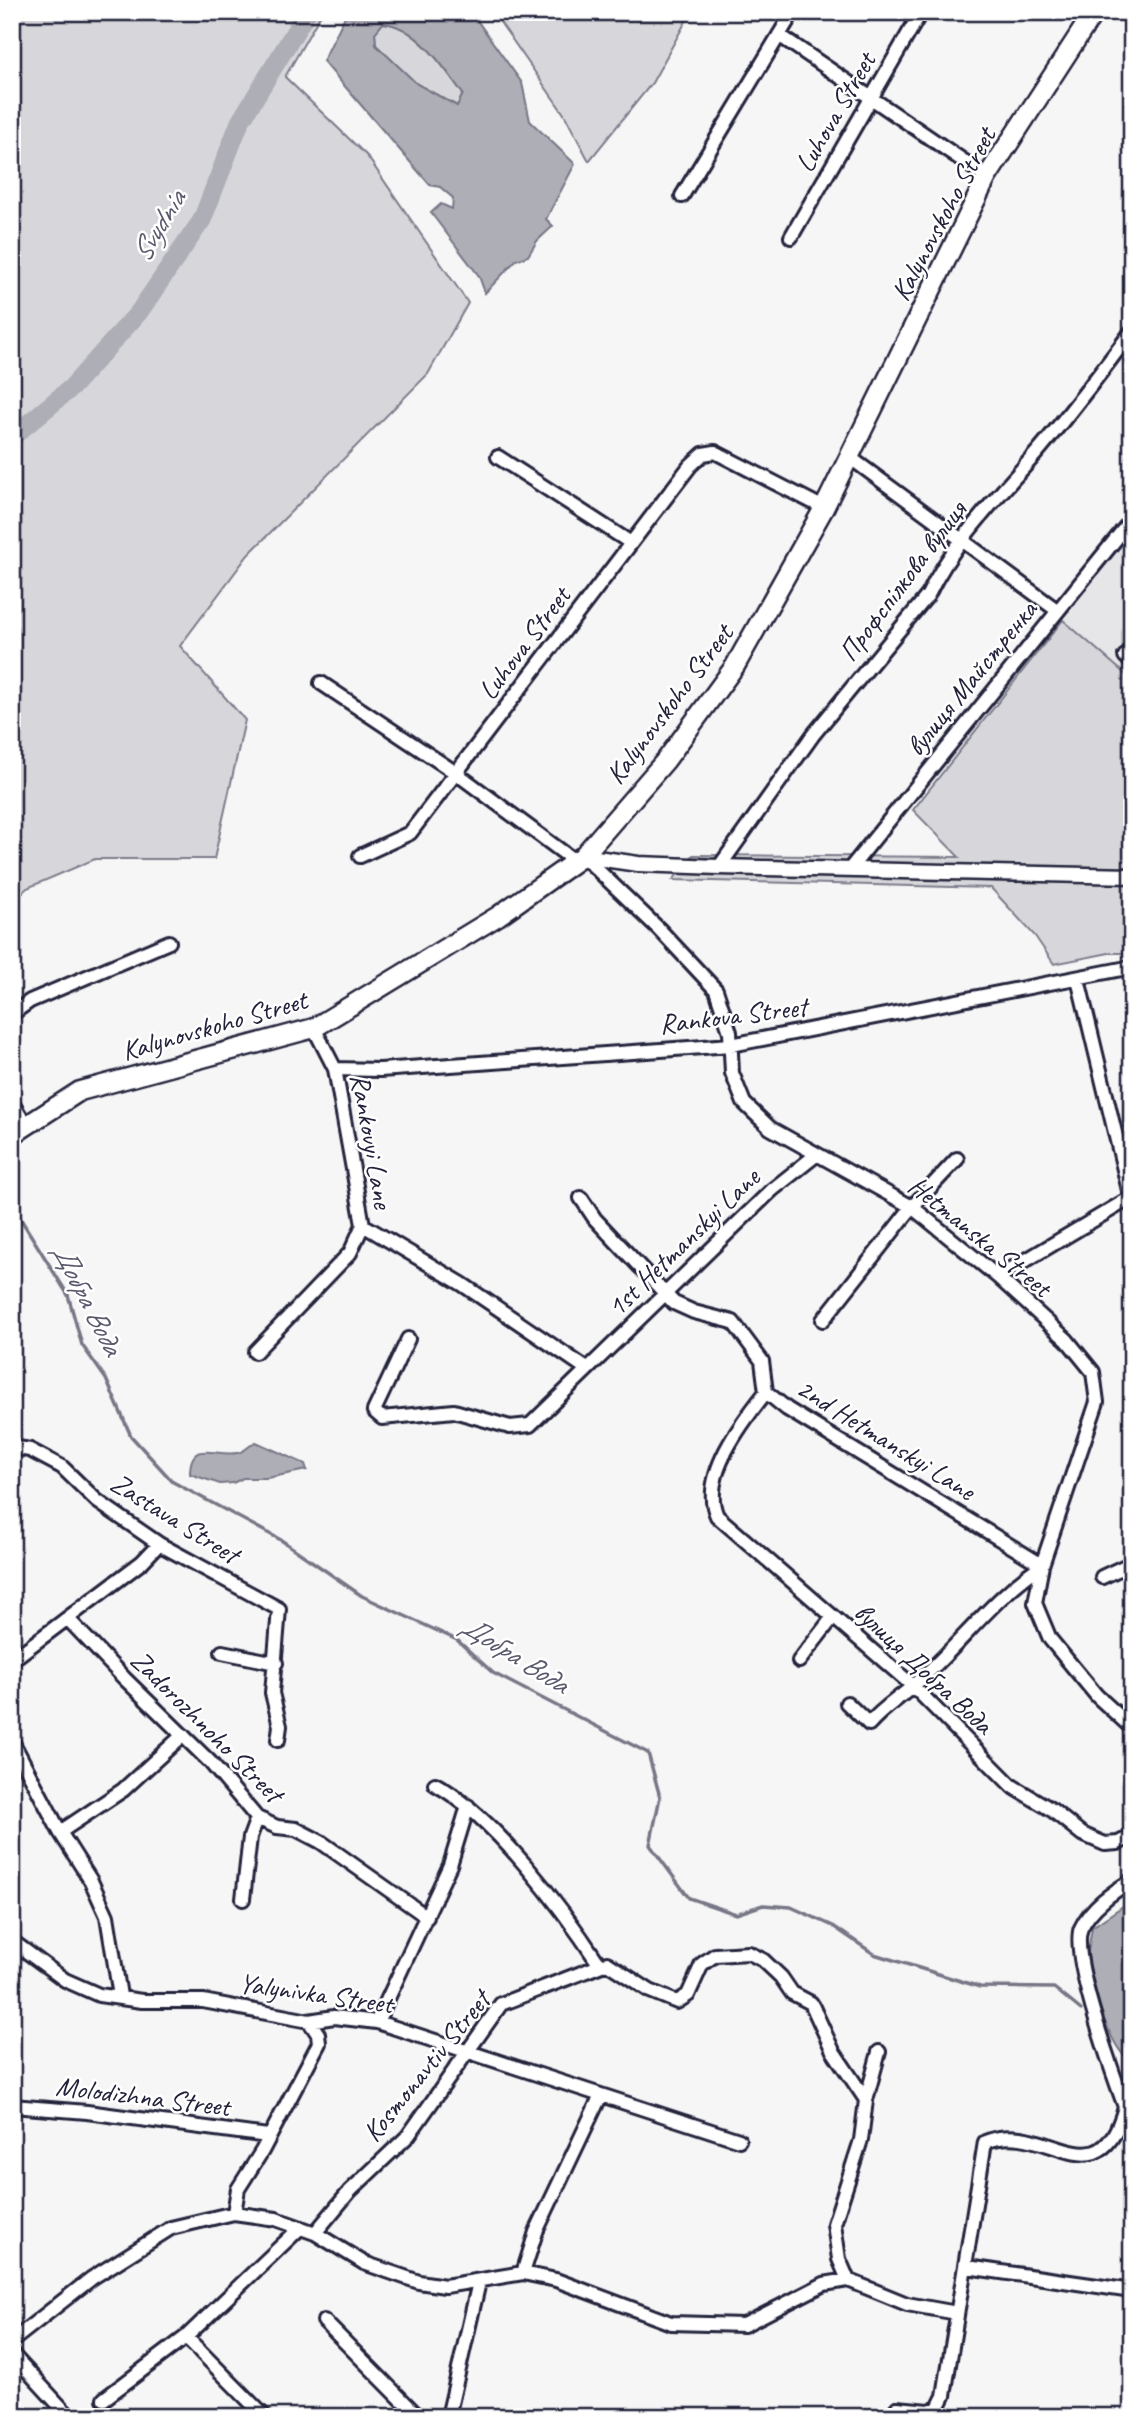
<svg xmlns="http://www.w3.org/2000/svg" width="1144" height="2429" viewBox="0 0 1144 2429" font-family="Caveat,sans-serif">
  <rect width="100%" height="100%" fill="#f6f6f7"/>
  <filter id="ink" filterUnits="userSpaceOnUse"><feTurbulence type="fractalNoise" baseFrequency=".0143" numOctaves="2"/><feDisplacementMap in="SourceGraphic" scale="14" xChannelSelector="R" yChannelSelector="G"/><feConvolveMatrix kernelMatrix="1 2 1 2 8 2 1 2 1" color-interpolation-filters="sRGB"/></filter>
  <g filter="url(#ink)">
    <!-- built -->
    <path fill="#e6e6e9" d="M1132 533V680L1063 620Z"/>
    <!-- green -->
    <path fill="#d7d7db" stroke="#7c7c8b" stroke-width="2" d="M12 12H322L285 77 367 156 468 303 428 374 248 555 180 646 245 720 214 859H95L27 888 12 902Z
      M493 12H691L652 83 589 161 564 114Z
      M383 23C416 25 445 69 463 94L457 106 417 84 376 45 375 33Z
      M1063 620 1132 680V953H1109L1054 964 1035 936 991 888 673 880 693 855 959 857 913 810Z"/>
    <!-- water -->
    <path fill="#aeaeb7" stroke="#767685" stroke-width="2" fill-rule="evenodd" d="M347 12H471L522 83 530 121 575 164 546 219 553 226 537 241 528 256 516 260 485 293 479 276 431 213 441 204 452 209 453 198 440 187 430 185 323 61ZM383 23C416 25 446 69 463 94L457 106 417 84 376 45 375 33Z
      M256 1442 305 1464 307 1470 267 1478H243L233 1483 220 1484 190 1474C190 1438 214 1457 237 1453 245 1452 249 1445 256 1442Z
      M1132 1900V2062C1110 2051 1091 1985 1088 1959 1087 1949 1091 1937 1092 1927Z"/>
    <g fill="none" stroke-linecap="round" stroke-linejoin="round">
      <!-- stream -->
      <path stroke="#767685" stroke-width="3.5" d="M12 1205 68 1295 82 1345 106 1379 131 1436 173 1482 281 1540 362 1596 457 1640 493 1673 648 1753 660 1797 650 1845 689 1898 736 1914 763 1905 791 1907 833 1926 874 1954 980 1987 1054 1988 1081 2010"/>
      <!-- river -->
      <path stroke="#aeaeb7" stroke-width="19" d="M12 437 71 388 139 312 202 220 240 122 307 12"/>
      <!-- minor casing -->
      <g stroke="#22223b" stroke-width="18">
        <path id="minor" d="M779 35 987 177
          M682 196 793 12
          M791 237 921 12
          M848 456 1058 611
          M498 457 631 543
          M1125 656 1132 663
          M321 683 456 773 576 862
          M360 856 410 833 690 466 703 454 715 452 824 508
          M583 856 659 929 716 990 730 1032 732 1073 744 1103 770 1128 912 1207 998 1277 1067 1340 1093 1372 1097 1402 1042 1565 1035 1603 1050 1639 1097 1696 1132 1728
          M719 867 813 735 928 595C954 540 1000 495 1039 450 1072 411 1102 371 1132 331
          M849 870 1132 519
          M1078 979 1132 1203
          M12 1014 30 1001 169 942
          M335 1069 380 1070 731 1045 1132 967
          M12 1103 25 1124
          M581 1198 595 1219 674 1303 694 1312 733 1322 762 1361 766 1392 787 1409 1042 1565C990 1600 960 1646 913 1686 898 1699 883 1708 869 1724L847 1703
          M363 1225 462 1284 587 1369
          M998 1277 1132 1197
          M823 1320 912 1207 957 1159
          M408 1339 374 1411 382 1418 454 1411 510 1427 530 1425 772 1190 816 1155
          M255 1352 350 1253 363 1225 335 1069 314 1028
          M766 1392C743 1421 699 1477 717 1516L913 1686 1012 1786 1052 1810 1082 1834 1105 1844 1118 1843 1132 1836
          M12 1447 30 1450 62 1467 97 1501 159 1544 279 1609 272 1693 280 1726 278 1740
          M1102 1577 1132 1563
          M68 1619 124 1678 210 1762 257 1818 277 1827 296 1829 321 1842 427 1917
          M222 1652 276 1663
          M12 1660 142 1562 159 1544
          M799 1661 833 1617
          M12 1741 60 1832 91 1881 107 1916 120 1996
          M435 1784C493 1815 563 1909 599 1964
          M60 1832 123 1790 183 1735
          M1132 1880C1113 1892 1091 1907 1081 1928 1069 1957 1119 2091 1132 2126
          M243 1899 250 1837 257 1818
          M12 1941 65 1980 99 1995 142 2001H203L309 2021 334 2017 377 2022 739 2140
          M377 2022 450 1865 468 1806
          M12 2106 87 2112 268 2136
          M234 2213 238 2189 262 2151 319 2043 318 2034 309 2021
          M315 2233 350 2191 408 2136 501 2004 607 1963 650 1991 677 2002 688 1995 702 1964 715 1955 749 1953 763 1960 781 1977 792 1993 811 2003 833 2051 866 2100
          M967 2267 1132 2291
          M523 2273 536 2232 600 2097
          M848 2280 839 2259 834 2224 861 2140 866 2100 879 2052
          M324 2321 419 2417
          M186 2337 265 2417
          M12 2341 92 2278 171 2228 234 2213 276 2219 315 2233 364 2263 419 2282 445 2286 523 2273 556 2280 671 2323 744 2325 824 2284 848 2280 907 2304 957 2313
          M12 2354 70 2417
          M104 2399 186 2337 300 2228
          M448 2417 479 2282
          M890 2417 897 2408 929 2411 938 2408 944 2396 985 2142C1046 2117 1098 2203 1125 2107"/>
      </g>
      <!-- tertiary casing -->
      <g stroke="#22223b" stroke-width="19">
        <path id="tertiary" d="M583 856 638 864 719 867 1132 876"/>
      </g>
      <!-- secondary casing -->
      <g stroke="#22223b" stroke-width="23">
        <path id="secondary" d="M12 1135 80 1091 314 1028 498 916 583 856 666 760 735 666 824 508 987 177 1094 12"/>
      </g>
      <!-- minor -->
      <use href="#minor" stroke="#fff" stroke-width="12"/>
      <!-- tertiary -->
      <use href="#tertiary" stroke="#fff" stroke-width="14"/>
      <!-- secondary -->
      <use href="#secondary" stroke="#fff" stroke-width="18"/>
    </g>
  </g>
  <g text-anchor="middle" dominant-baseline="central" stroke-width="5" stroke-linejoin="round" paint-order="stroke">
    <!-- street labels -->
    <g font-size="28" fill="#22223b" stroke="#fff">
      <text transform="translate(835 112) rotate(-60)">Luhova Street</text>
      <text transform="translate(943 214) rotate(-62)">Kalynovskoho Street</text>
      <text transform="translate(902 581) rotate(-53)">Профспілкова вулиця</text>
      <text transform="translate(524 643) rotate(-53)">Luhova Street</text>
      <text transform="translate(971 678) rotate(-51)">вулиця Майстренка</text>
      <text transform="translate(669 704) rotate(-53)">Kalynovskoho Street</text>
      <text transform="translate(733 1015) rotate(-7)">Rankova Street</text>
      <text transform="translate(214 1025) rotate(-16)">Kalynovskoho Street</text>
      <text transform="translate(372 1141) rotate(80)">Rankovyi Lane</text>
      <text transform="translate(980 1236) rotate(39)">Hetmanska Street</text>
      <text transform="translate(683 1242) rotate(-44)">1st Hetmanskyi Lane</text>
      <text transform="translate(886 1439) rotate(32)">2nd Hetmanskyi Lane</text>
      <text transform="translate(175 1518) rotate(32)">Zastava Street</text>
      <text transform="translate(924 1668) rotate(43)">вулиця Добра Вода</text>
      <text transform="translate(207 1726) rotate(45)">Zadorozhnoho Street</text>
      <text transform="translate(316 1993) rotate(8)">Yalynivka Street</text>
      <text transform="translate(426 2066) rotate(-51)">Kosmonavtiv Street</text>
      <text transform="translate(143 2096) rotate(7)">Molodizhna Street</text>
    </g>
    <!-- water labels -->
    <g font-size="30" font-style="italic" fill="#5a5a6d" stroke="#fff">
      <text transform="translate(158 226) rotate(-59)">Svydnia</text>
      <text transform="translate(88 1299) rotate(63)">Добра Вода</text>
      <text transform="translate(515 1654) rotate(32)">Добра Вода</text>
    </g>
  </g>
  <!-- margin -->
  <rect width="1144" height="2429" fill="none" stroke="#fff" stroke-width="42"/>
  <rect x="21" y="21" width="1102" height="2387" fill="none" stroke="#22223b" stroke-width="2.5" filter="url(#ink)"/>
</svg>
